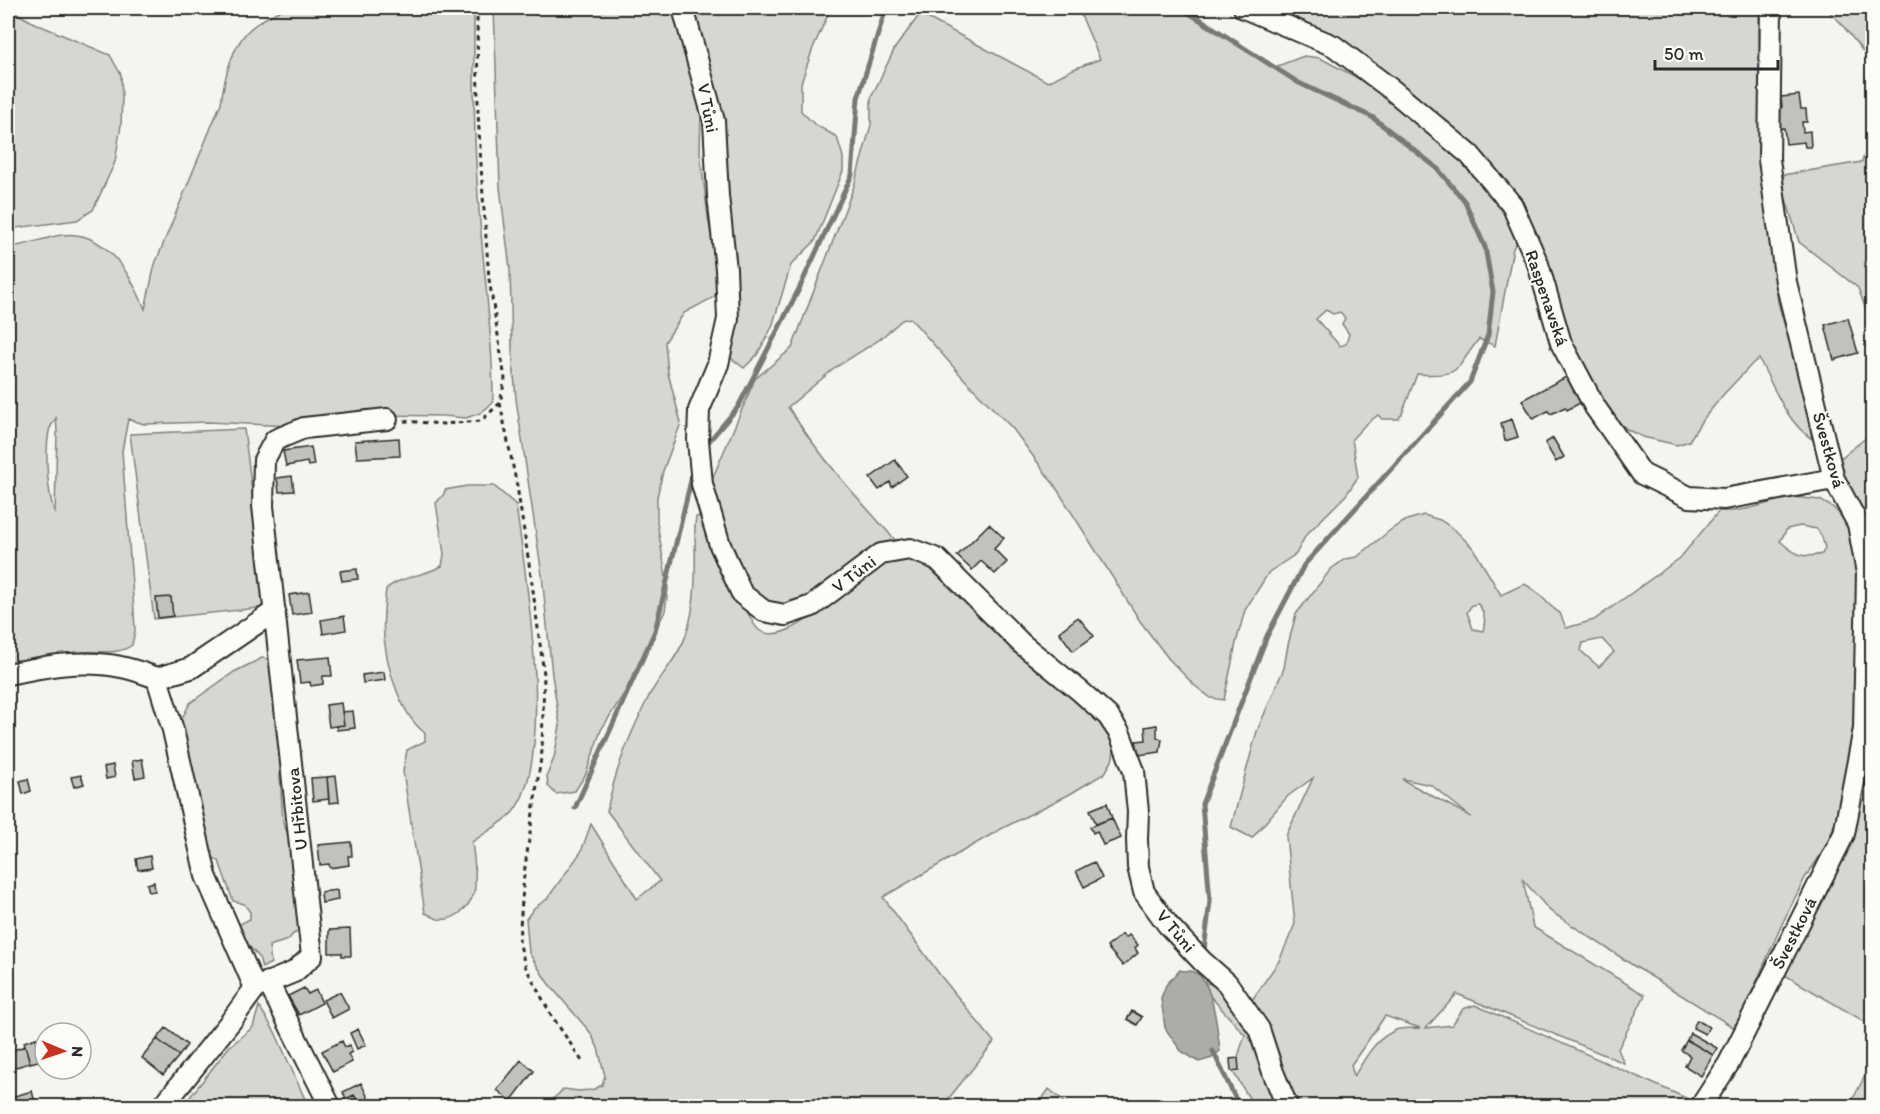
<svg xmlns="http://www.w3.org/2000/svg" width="1880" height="1114" viewBox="0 0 1880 1114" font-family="Itim,sans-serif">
  <rect width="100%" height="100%" fill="#f5f4ef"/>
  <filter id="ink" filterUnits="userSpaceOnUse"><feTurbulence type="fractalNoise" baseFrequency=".0167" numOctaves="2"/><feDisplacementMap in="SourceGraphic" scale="12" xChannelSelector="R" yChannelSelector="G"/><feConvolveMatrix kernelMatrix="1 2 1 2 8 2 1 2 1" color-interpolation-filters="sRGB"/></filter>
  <g filter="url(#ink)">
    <!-- green -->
    <path fill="#d7d6d2" stroke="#81807e" stroke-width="1.5" fill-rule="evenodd" d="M8 8 34 23 110 55 121 75 122 96 121 125 115 162 93 210 77 220 8 229Z
      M285 8H474C474 65 473 123 477 180 481 255 493 328 493 403L480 413 466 418 443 416 381 415 290 426 208 422 144 424 128 419 122 451 134 611 135 631 132 645C117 656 99 650 82 652 57 654 32 660 8 665V247C26 246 43 238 62 235 106 229 131 275 145 309L155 264 221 103C224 80 230 52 246 33 256 22 271 15 285 8ZM56 418 57 431 55 514C47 492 45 454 49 431 50 426 54 422 56 418Z
      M494 8H676L701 112 700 152 708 217 719 284 714 297 684 313 665 342 668 373 681 423 663 471 657 497V522L668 589 665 611 625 692 601 730 586 774 575 791 556 794 548 786 547 775 554 758 560 726 552 675 542 575 516 399 512 349 510 269 500 187Z
      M693 8H831L813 48 801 83V111L814 124 837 137 843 157V171L815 241 791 265 772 327 757 355 744 368 731 358 733 342Z
      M1089 8H1187L1275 67 1304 56 1320 58 1392 96 1441 139 1488 191 1514 226 1520 238 1513 248 1495 346 1479 339C1454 370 1463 377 1417 374L1402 414 1398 419H1382L1378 415 1364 426 1352 439 1358 477 1346 495 1306 535 1296 554 1269 572 1245 610 1236 643 1224 700 1211 698 1195 686 1168 658 1140 621 1055 486 1013 429 966 381 910 318 902 320 879 340 836 367 788 407C819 456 858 499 897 542L826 591 778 609 756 597 742 581 710 484 755 379 792 348 854 186 871 125V98L895 48 920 14 1048 82 1071 70 1100 59 1081 15ZM1326 310 1333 314 1340 312 1345 318 1342 324 1349 334 1346 344 1340 346 1316 319Z
      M1272 8H1759L1760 146 1778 302 1808 408 1812 439C1786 422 1773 385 1759 359L1753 363 1723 395 1701 422 1689 441 1677 445 1643 437 1628 430 1615 419 1577 357 1490 168 1440 117 1407 88 1314 42Z
      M1825 8H1869L1872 11V63L1840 22Z
      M1872 129V326L1858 288 1799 242 1785 196 1783 175 1862 162Z
      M244 429 267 607 154 619 130 434Z
      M1872 433V553L1852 493 1837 461Z
      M467 486H494L516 505C525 573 557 758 513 812 504 823 484 833 472 842 474 856 477 880 474 893 469 908 454 922 438 919 434 918 429 914 425 913L403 771 407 750 425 741V733C402 716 389 674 385 645 382 628 384 606 386 589 401 576 424 576 442 566L444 554 436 503 444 494 445 490Z
      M1793 497 1820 500 1834 508 1849 526 1856 573 1858 637 1853 726 1843 796 1828 844 1805 878 1782 924 1740 1019 1733 1027 1634 966 1550 911 1523 880 1533 927 1645 995 1618 1049 1624 1063 1457 994 1426 1028 1452 1025 1463 1009 1475 1005 1686 1098 1694 1103 1693 1106H1254L1233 1072 1245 1035 1194 978 1252 1000 1279 961 1295 924 1286 836 1313 778 1288 796 1252 838 1231 827 1257 731 1284 668 1288 645 1296 614 1331 569 1345 559 1357 557 1393 528 1407 520 1424 515 1440 520 1455 530 1473 548 1501 595 1524 584C1542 592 1545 604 1560 613L1566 628 1594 620 1680 558 1719 511C1745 513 1768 502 1793 497ZM1800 526 1817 529 1822 537 1825 548 1822 554C1803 559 1794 554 1780 541L1787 529ZM1478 604C1484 611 1486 621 1483 631L1473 629 1467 612 1472 605ZM1602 639 1614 652 1599 667 1581 651 1583 643ZM1403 779 1431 785 1471 817 1403 780ZM1385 1016 1420 1028C1412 1029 1403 1027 1396 1030 1373 1040 1366 1058 1354 1076L1351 1065Z
      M700 516C710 543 720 571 735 596 739 603 745 608 749 615 752 620 754 626 759 630 794 654 863 558 905 557 914 556 922 563 929 568L1052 678 1100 716 1115 746 1112 761 1105 773 1070 794 1001 829 883 897 940 975 994 1042 949 1098 950 1106H545L564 1089 578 1091 592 1090 602 1085 605 1076 598 1048 590 1032 548 983 529 953 526 919 534 908 547 899 581 852 591 824 637 899 660 881 607 811C615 769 631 732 650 694 661 675 679 656 686 635 698 600 695 562 695 525L696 517Z
      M262 658 268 659 269 663 277 711 281 756 280 776 283 822 291 842 304 930 293 934 288 940 269 946 271 963 262 968 259 957 246 943 238 925 250 919V912L244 904 233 901 219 861 210 856 179 724 190 703 234 672Z
      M1872 715V1026L1778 971 1816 914 1852 841 1864 778Z
      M259 1006 275 1032 308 1106H183L229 1047 253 1027Z
      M1872 1063V1106H1849Z
      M1049 1089 1070 1106H1037Z"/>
    <!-- water -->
    <path fill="#adaca9" stroke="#797877" stroke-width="1.5" d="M1180 970C1184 972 1190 970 1194 972 1213 978 1218 1034 1220 1051L1212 1058 1199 1062 1181 1051 1165 1028 1161 998 1166 985Z"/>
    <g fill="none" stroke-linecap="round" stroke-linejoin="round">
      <!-- stream -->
      <path stroke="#797877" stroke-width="5" d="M1181 8 1299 83 1372 117 1437 168 1465 202 1485 247 1493 292 1488 335 1470 382 1304 565 1267 636 1202 804 1210 901 1204 950
        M705 446 738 407 799 289 852 175 858 98 886 8
        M575 808 655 631 693 472
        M1213 1051 1239 1106"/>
    </g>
    <!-- building -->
    <path fill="#c2c1be" stroke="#2b2b2b" stroke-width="1.5" d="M1799 95 1801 109H1806L1807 122H1802L1803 132 1810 131 1811 147H1805L1804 142 1786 144 1784 128 1777 129 1776 108 1782 107 1781 97Z
      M1848 318 1858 353 1834 360 1825 325Z
      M1568 376 1582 402 1567 410 1565 407 1551 414 1548 411 1533 419 1522 400Z
      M1512 419 1518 437 1505 441 1501 423Z
      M399 438 400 456 357 458 355 441Z
      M1553 438 1564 457 1556 462 1545 443Z
      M311 447 314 465 308 466 307 462 286 466 283 451Z
      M895 460 907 476 892 487 890 482 879 490 870 478Z
      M292 476 294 491 279 492 277 478Z
      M989 524 1004 538 994 549 1007 562 995 574 981 561 972 570 957 556Z
      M357 569 358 579 342 581 340 571Z
      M309 592 312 612 292 615 289 595Z
      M171 597 173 616 158 618 156 598Z
      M344 616 346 630 323 634 321 620Z
      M1078 617 1094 636 1073 651 1059 632Z
      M330 657 332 676H323V684L311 686 310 682 300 683 297 660Z
      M384 672 385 680 363 683 362 675Z
      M341 703 344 725 329 727 326 705Z
      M353 711 355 728 337 730 336 726 344 725 342 712Z
      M1157 725V738L1162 739 1160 752 1139 755 1136 741 1146 740 1145 727Z
      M142 759 145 776 135 778 132 761Z
      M113 765 115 777 106 779 104 767Z
      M81 775 84 784 74 787 71 777Z
      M336 776 339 802 329 803 327 777Z
      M327 777 329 799 313 801 311 778Z
      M28 779 31 791 23 794 20 781Z
      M1107 803 1112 818 1096 824 1090 810Z
      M1112 818 1121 838 1103 845 1097 831 1093 833 1090 827Z
      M351 842 352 856H348L349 865 330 868 329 864 320 865 318 845Z
      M150 856 152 868 138 870 136 859Z
      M1094 862 1102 878 1084 887 1076 871Z
      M154 882 155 891 149 892 147 884Z
      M337 890 338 900 322 903 321 892Z
      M350 929 351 956H342V953H329V930Z
      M1122 934 1125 938 1129 935 1138 945 1135 948 1138 953 1123 966 1107 947Z
      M304 988 308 994 316 990 322 1003 299 1015 288 996Z
      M340 992 349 1009 332 1018 323 1000Z
      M1132 1011 1142 1017 1137 1025 1127 1019Z
      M1697 1020 1709 1027 1705 1034 1693 1028Z
      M166 1028 187 1045 179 1056 157 1039Z
      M358 1029 366 1045 357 1049 350 1033Z
      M1690 1033 1717 1048 1713 1055 1687 1040Z
      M45 1036V1059L42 1060 36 1038Z
      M36 1038 42 1060 30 1063 24 1042Z
      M157 1039 179 1056 163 1075 142 1058Z
      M1687 1040 1713 1055 1701 1076 1685 1066 1690 1056 1681 1050Z
      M342 1041 345 1047 350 1045 352 1052 348 1054 352 1062 333 1072 322 1051Z
      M25 1046 30 1063 9 1069 8 1052Z
      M1238 1058 1239 1070 1231 1071 1230 1059Z
      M521 1060 534 1071 511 1101 497 1090Z
      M361 1083 369 1100 360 1105 354 1095 346 1099 343 1092Z
      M32 1091 36 1106H8V1098Z
      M354 1095 360 1106H343L340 1102Z"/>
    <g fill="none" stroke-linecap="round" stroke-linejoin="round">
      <!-- street casing -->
      <g stroke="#2b2b2b" stroke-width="24">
        <path id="street" d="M683 8 714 121 718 196 726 269 728 319 718 364 699 410 698 440 702 484 720 545 742 594 764 611 785 615 812 606 881 554 910 549 937 559 1022 644 1080 691 1108 716 1120 734 1134 771 1138 812 1137 839 1138 867 1144 892 1168 925 1202 961 1227 983 1259 1029 1273 1072 1287 1106
          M1244 8 1334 46 1391 89 1470 155 1512 205 1538 264 1561 343 1595 407 1642 474 1689 497 1724 499 1834 479
          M8 674C46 666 82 659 121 667 133 669 145 674 157 678L173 730 206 876 255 988
          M157 678 191 668 275 611
          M268 982 330 1106
          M163 1106 231 1021 255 988 294 972 312 956 263 506 264 460 275 440 304 428 387 419
          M1701 1106 1729 1063 1844 834 1864 729 1867 573 1858 524 1834 479 1786 282 1769 160 1771 8"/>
      </g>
      <!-- path -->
      <path stroke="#2b2b2b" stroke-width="3" stroke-dasharray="4.5 4.5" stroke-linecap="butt" d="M500 403 517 486 532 583 544 674 542 751 524 874 519 940 525 966 550 1013 582 1061
        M404 421 443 424 481 421 500 403 505 379 489 279 482 182 478 111 477 8"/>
      <!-- street -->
      <use href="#street" stroke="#fdfcf7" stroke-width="20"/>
    </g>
  </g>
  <g text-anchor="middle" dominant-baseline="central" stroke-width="4.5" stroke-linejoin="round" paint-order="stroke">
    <!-- street labels -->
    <g font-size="18" fill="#2b2b2b" stroke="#fdfcf7">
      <text transform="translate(708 108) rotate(79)">V Tůni</text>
      <text transform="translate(1547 298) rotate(71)">Raspenavská</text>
      <text transform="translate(1829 450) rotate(74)">Švestková</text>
      <text transform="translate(854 574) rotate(-37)">V Tůni</text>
      <text transform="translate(297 809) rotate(-96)">U Hřbitova</text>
      <text transform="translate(1176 931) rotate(50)">V Tůni</text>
      <text transform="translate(1794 933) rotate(-63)">Švestková</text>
    </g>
  </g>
  <!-- margin -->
  <rect width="1880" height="1114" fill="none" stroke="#fdfcf7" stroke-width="30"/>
  <rect x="15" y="15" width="1850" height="1084" fill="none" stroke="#2b2b2b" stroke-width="2" filter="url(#ink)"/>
  <!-- north arrow -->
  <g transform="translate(63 1051) rotate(92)"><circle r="28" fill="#fdfcf7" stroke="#a9a8a5" stroke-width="1.5"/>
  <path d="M0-4.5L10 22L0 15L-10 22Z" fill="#c8321e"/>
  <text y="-9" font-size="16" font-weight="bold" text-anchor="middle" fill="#2b2b2b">N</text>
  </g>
  <!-- scale -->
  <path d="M1655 60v9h123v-9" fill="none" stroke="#2b2b2b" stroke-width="3"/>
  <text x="1664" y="60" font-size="18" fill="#2b2b2b" stroke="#fdfcf7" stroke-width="4.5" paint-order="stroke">50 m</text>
</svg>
